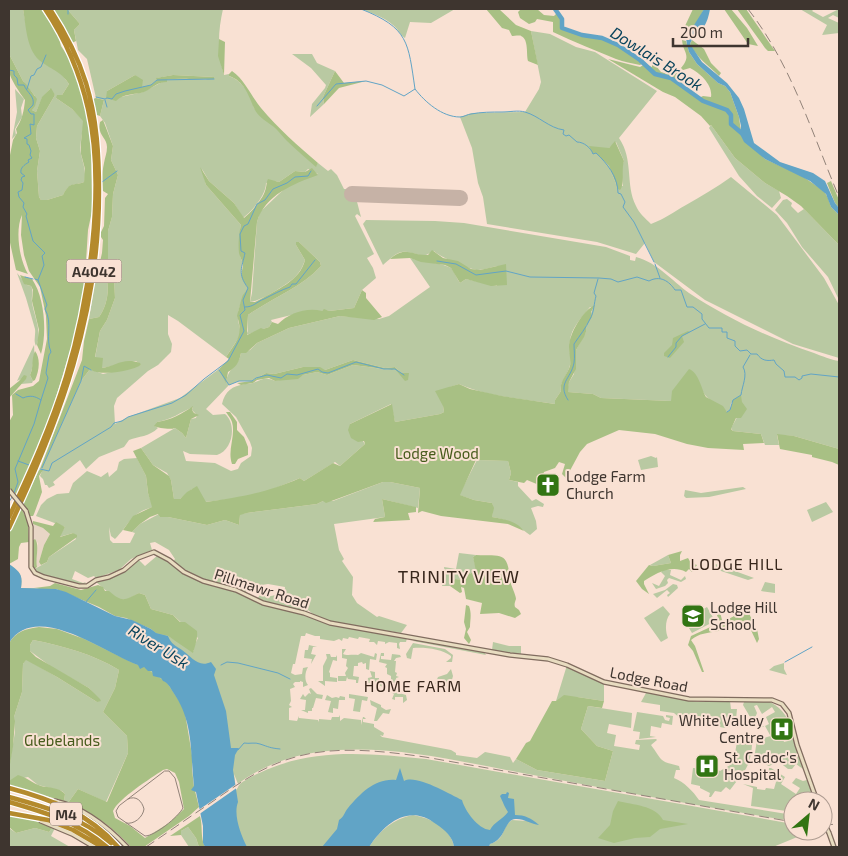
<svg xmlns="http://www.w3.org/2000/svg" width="848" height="856" viewBox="0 0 848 856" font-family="'Exo 2',sans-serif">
  <rect width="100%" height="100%" fill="#f9e1d3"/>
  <!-- industrial -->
  <path fill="#e8d6c6" d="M33 524 43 528 50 534 44 545 39 562 41 565 37 567 36 561 38 543 34 539Z"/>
  <!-- green -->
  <path fill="#b9c9a2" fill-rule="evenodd" d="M9 9H23L28 35 45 64 60 72 69 84 62 95 56 98 72 109 84 121C83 132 79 143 81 154 83 164 87 172 84 182 73 186 70 182 63 195L47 200H41L39 197 37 171 40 151 36 138 37 126 55 95 50 89 42 98 36 112 32 110 35 96 23 81 9 54Z
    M67 9H223C218 31 217 52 224 75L229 74V76C243 81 251 95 254 108L316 166 318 163 328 171 331 169 337 175 344 189 463 195 462 202 356 198 361 217 357 214 355 216 374 254 367 258 373 268 376 278 362 290 354 308 329 311 324 310 322 311C304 311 287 316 271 320L272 322 269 327 246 335 248 331V315C272 298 301 288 321 266L320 262 299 242 296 245 305 260C303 266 300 272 295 277 288 284 259 302 250 302L252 293 257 222 260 212 280 193 289 185 318 174 308 169 305 172 295 171 279 182 275 181 266 183C266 195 253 210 243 218L234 203 209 181 202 169 206 185 241 225C239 232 241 235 240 242 240 250 239 256 243 263 239 273 242 280 248 288 245 297 239 304 238 314 237 320 240 327 241 334L226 357 178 321 168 315V334L172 344 171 352 158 365 148 371 117 398 114 406 115 424 128 417 180 398 219 369 226 382C229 366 239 366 241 353L250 350 257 343 289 328 340 316 379 319 389 316 430 287 410 258C419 261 448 264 452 269 455 273 457 279 460 283L466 279 497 286 498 266C491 267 484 270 478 270 470 270 438 256 434 251L424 256C400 250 402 248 383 265L363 224 366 220 435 221 464 223 606 247 630 256V260L635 261 636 257C658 263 671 280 689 293 727 318 771 339 814 353 822 356 831 360 839 361V449L794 436 777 435 779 445H765L761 434 733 431 731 428C736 420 742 409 741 399L731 403 730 410 727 412C719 404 707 401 702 390L671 401 601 398 593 394 567 392 569 382 574 374 576 350 586 332V326L593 308 590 307C582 317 571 328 570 341 568 349 572 358 570 365 568 375 559 382 561 391L555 400V404C523 399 489 397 459 384L450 387 443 406 444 412 440 414 395 422 391 404 350 424 365 444 340 466 335 462 304 481 300 478 266 492 240 498 205 502 192 489 180 499H174L171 480 167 473 153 465 141 448 175 428 182 433 186 438 191 419 196 418 197 415 192 410 193 407C179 413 173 419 157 422L155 426 158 428C149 437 139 436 129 440L124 447 99 457 86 469 80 460 53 482 55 485 49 488 47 485H45L43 479 40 476 42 471 39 470 42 468 81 381 90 369 103 374 141 365 136 361 132 362 102 368 95 358 100 331 107 320 115 298 114 276 108 261V231L112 217 113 194 118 175 111 160 113 146 105 123 100 116 104 100 96 98 87 59 78 50 74 30 80 24ZM135 75 142 88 151 85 157 80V78L173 75 214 77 205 80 175 78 166 80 143 92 112 99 107 98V91ZM353 360 385 368 395 367 401 373 395 369 391 370 353 365 327 375 317 372 275 381C265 376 261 380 253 383 250 384 247 384 245 384 232 386 225 391 222 404L236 417 250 442 252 448 251 456 241 463 238 469 231 471 215 463 186 461 183 451 190 454 217 455C233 450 237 424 225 414L213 415 206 409 229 385 239 381H252L266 373 274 374 303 367 325 370Z
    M361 9H455L431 23 410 22 405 38C401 35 400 33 397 29 389 19 372 13 361 9Z
    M800 9H814L812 11 823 17 839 9V18L833 15 828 18 839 23V33L822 35 827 25Z
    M531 31 550 34 576 47 595 52 657 91 619 138C634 160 625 184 636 206 639 213 645 218 651 224 666 218 672 213 686 205 701 196 716 188 731 177L777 215 824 278 839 305V358L793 344 705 300 654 262 645 243 636 254 597 242 487 224 483 197 478 183 472 148 460 117 472 113 525 112 539 89 541 82ZM616 142 624 161 621 169 623 186 616 184 609 166 596 153H593L592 150 609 148Z
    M292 54H312L317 63 335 71 323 97 324 104 310 117 312 104 325 88 326 85 311 68Z
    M15 89 24 99 21 108 22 117 15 129 16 135 12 139 17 112Z
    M711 125 735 158 765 183 779 191 781 198 772 208 757 196 739 176 709 128Z
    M787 199 792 203 791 206 798 213 804 209 839 245V300L828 277 802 247 787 223 775 210 783 200Z
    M99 266C101 270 104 272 106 277 110 289 107 306 99 317L89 319 97 269Z
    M17 273 27 285 31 286C34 292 31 296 32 302 34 316 43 333 36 346 33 340 36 335 35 329L26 298Z
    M34 345C35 351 33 369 30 375L33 381 32 383 21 384 27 376 17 381Z
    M651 456 656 458 657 457 658 467 641 470 638 460Z
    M137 458 146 476 148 493 153 507C130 513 130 524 115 539L111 536 109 527 110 540 113 543H130L135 533 132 532 140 524 159 514 160 517H168L207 525 225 520 239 525 240 514 247 513 317 504 323 501H333L383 482H390L420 488 418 508 382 499 385 517 334 524 339 550 344 559 342 561 353 577 352 595 357 603 377 617 379 616 407 625 401 633 329 622 314 615 308 610 307 612 263 602 257 599 260 595C271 599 274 593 284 594L285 587 268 584 249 587 246 592C221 584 195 579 173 562L175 559 169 550 155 542 150 543 152 550 131 559 119 570 96 578 94 576 88 578 75 571 72 579 83 583 86 582 83 585 45 576 33 570 47 562 49 557 76 539 73 533 59 537 65 527 36 516 41 505 47 499 57 494 69 493 73 483 87 471 101 477 108 472 109 477 117 470 119 462 124 459Z
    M477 460 508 461 511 473 509 480 518 482V486L532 501 536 499 544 504 543 507 538 506 531 508 536 521 537 529 530 535C516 525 510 520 492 517L493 508 492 503 474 500 459 495Z
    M743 487 746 489 709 497 686 498 684 496 685 490 701 493Z
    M826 502 833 512 812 522 807 510Z
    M459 553 476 555 473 557 477 571 471 573 465 580 455 579 450 586H442L445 573 444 567 456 569Z
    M158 555 162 559 167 560 183 574 237 592 262 605 304 614 305 616 335 625 407 638 406 642H400L399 644 400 649 397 648V643L389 642 385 644V642L378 641 377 645 374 642H369L370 639 359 637 358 639 349 637 348 639 343 638 342 641 339 639 334 641 320 639V636H315L306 633 305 636H301L295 664H293L291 673 295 675 302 674 303 668 308 667C305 672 304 680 308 685L303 687V682L300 681V682H295L293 684 295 687 290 689 291 701 289 705 292 707 289 708V720L297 721 299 716V718L318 720 319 722V719L331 720 332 717H339L340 715V721L344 718 361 720V725L363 717H364L366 719H363V722L374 724V727L384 733 383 736 380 735 382 737 451 750 456 753V755L477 758 485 752 510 757 513 763 516 759 537 770 605 781 613 751 597 746 581 729 588 706 632 713 631 728 609 724 607 733 616 735 614 746 639 750 640 745 635 744 636 740 656 739 657 740 651 745C663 761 658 761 679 766L680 770H676L674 778C684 782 693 791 699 800L793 815V821C701 807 609 789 517 772 452 760 384 743 318 752 289 756 260 767 238 784L234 774 236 790C238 788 238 786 240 784 245 779 263 771 271 768 321 748 373 754 426 759L793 824V831H807V833L773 847H489L490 844C506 839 501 827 512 820L528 821 522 817H512L491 838 441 798 334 847H229L221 742 18 592 9 580V564C20 572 23 574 21 588H34L168 636 194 651 193 648 198 638 173 615 151 609 145 595 139 593 126 600 116 599 96 582C113 578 126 572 139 560L145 566Z
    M668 555 671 563 653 566 650 565Z
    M713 563 754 578 748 580 718 570 717 567 706 564Z
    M664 569 671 570 670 575 681 580 685 576 686 579 681 582 669 578 667 580 668 583 665 586 656 589 652 583 659 586 665 576 661 572Z
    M765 582 775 584V593L761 591Z
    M673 584 677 585 678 588 668 597 667 595 670 593 667 590 657 598 653 594 665 590Z
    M663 606 670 614C665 620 665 631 668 638L661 642 644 618Z
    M707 607 715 621 692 633 684 620Z
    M417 639 484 652 486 655 413 641Z
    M33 640C63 646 93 654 119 670L115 688 103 712 127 736 128 753 106 802 78 789 68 803 64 801 65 794 62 791 38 785 28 777 9 781 10 762 15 732 14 717 22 692 23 664 26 659 57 677 97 702 95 695 89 688 53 668 30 651V645Z
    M493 642 509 646H521V654L492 650Z
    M413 643 445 649 453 655 452 662H446L451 658V656C442 649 425 647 413 648L411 659 407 658 406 654Z
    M309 645 317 647H313L311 654 316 655 311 664 312 659 304 658 305 650H308Z
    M342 649H346L343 654C347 656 353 654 358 655L361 653 374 657 375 653 377 654 376 660 370 659 369 670 366 669V663L363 664 362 662 358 663V666H354L353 676 359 677 358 683H356V680L348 679 347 677 346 681H338V676H346L345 673 348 668 346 666 347 659 342 658Z
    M381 653H384V656H381V659L391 660 392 654 400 655 401 657 396 658 394 661H396L395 672 397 673 396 676 399 677 396 678 399 693 406 695 407 700 403 703V697H395V700L392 699 394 694 376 683 374 684 372 682 369 685H367L368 678 372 677 370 671 375 672V678H379V680H383L386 682H391V676L387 674V668L385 667 387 664 379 662Z
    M326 654H330L331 657H336L337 655V661L333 660 329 672 330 673V677L337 678V682L325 681V686L318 681H323V666L327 658Z
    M784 663V669L787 675 769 670 774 666Z
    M567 665 604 682V701L577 697 556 701Z
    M451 669 453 676 450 687 435 684 438 677 447 674Z
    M311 688 317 694 323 695 322 699 316 698 313 708H312V711H308V713L301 710H305L306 700 300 699 303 694 305 697 309 693 311 694 309 689Z
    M646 693H652L698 702 730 701 731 709H737L736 720 729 727 725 728 681 719 674 713 660 711V705L641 702Z
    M349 694 368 697 367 701 362 700 360 712 353 711 355 699 349 698Z
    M327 695 332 698 336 697 339 698 340 696 345 697V700H339L338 709 333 708V713L328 712 331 701 325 700Z
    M370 700 381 705V707L386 710 391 709 389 714 383 713 377 721H374L377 708 371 705Z
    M746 701C753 701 761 700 767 701 794 710 796 746 803 769L796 764 792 769H788L779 762 769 766 754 759 757 740 781 733 784 742 788 741 789 727 787 726 777 728 778 731H780L781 733 770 735 765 726 769 724 766 717 775 712 772 707 762 714 757 705 754 706 757 713 755 718 764 727H756L743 705 744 702Z
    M637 712 663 716 665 720 669 721 670 718 666 717V715L673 716 672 725 662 723 661 728 651 726 650 736 656 737 639 739 640 732 633 731Z
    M737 742 752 745C750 769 744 771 730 790L726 787 721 792 715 791 711 797H709L710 793 700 788V786L691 784 693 768 710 769 713 762 716 769 720 771 732 764 728 752 735 753Z
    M769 768H771L785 777 781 784 796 794 800 788 792 783 796 778 803 781 807 780 815 801H793V812L751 806 753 788 743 784 757 787V789L765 790 766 788 774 789 776 782 768 780Z
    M413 815C431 818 451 828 454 847H369C380 830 393 819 413 815Z
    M188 827 196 838 199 847H189L181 835V831Z
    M9 828 16 833 35 828 49 832 52 828H55L51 836 70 847H9Z"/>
  <!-- forest -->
  <path fill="#a8c084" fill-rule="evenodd" d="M23 9H41L58 34 61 46 71 61 84 101 91 138 92 211 88 230 84 293 74 338 49 420 17 495 9 488V422L13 415 12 395 18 390 33 386 39 381 47 339 46 316 40 287 29 271 24 255 21 235 22 215C15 230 19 259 28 274L16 270 9 238V160L13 140 17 133 16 129C22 120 24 111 25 100 20 93 10 79 9 71 8 66 9 60 9 54L23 81 26 84 37 99 35 106 32 110 36 112 42 97 51 88 55 95 37 126 36 138 40 151 37 171 39 197 41 200H47L63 195C70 181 73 186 84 182L85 169 81 154V142L83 121 72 109 56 98 57 95H62L69 84C60 70 51 70 39 60 26 48 26 25 23 9Z
    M52 9H67L80 24 74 30 76 41 72 43Z
    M486 9H499L516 25 531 31 538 65 528 61C526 55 529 39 521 36 521 35 513 36 512 36L509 30 502 28Z
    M521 9H537L544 15 554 16 558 12 562 19V28L582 35 602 38 618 45 644 63 640 65C632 63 624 62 616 59 595 50 574 42 553 32V22L537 19 535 22 529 24 520 18 518 12Z
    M693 9H704L698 21 689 31 684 29 685 26Z
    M724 9H731L747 28 758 46 748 44Z
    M737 9H746L775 51H768L765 48Z
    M219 39 225 42 224 75 218 56Z
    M682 40 686 41 689 52 697 64 718 83 725 86 730 92 739 117 741 132 760 154 765 159 802 176 824 191 828 198 831 207 839 215V245L801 206 787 196 765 183 735 158 711 125 710 126 701 116 675 97 663 92 608 59 640 67 645 64 652 67V61L661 72 668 74 670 72 671 74 675 72 676 67C680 73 680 79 683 86 685 91 694 94 699 98L703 96 711 97C713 85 700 73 690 68L683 70 681 68C692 55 683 53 682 40Z
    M692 40 704 49 711 63 721 73 719 76C708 65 697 58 690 44Z
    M232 71C245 80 251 96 261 108 278 128 298 146 318 163L316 167C306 158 296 150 287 141 283 137 280 133 276 129 269 122 258 118 254 108 248 94 244 81 229 76V74Z
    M335 71 344 83 366 81 339 88 324 104 323 97Z
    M135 75 143 80 142 87 151 85 157 80 156 78 173 75 214 77V79C198 81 182 77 167 80V82C157 82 153 88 144 92 135 95 123 93 116 101L106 98 107 91Z
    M96 98 104 100 100 116 97 115 93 99Z
    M103 120 113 146 111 160 118 175 113 194 112 217 108 231V261L114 276 115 298 107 320 100 331 95 357 103 358 102 368C116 366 123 357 140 363L141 365C131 371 99 377 90 369L81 381 42 468 40 469 82 360 84 341 89 319 99 317C107 306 110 289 106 277 104 272 101 270 99 266L102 253 103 240 101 237V232L104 226 105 198 108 194 103 191C102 181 102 172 104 163 105 157 107 153 107 147 107 137 97 136 100 122Z
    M615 141 624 161C621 170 625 184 620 190L618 189 609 166 596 153 593 154 589 146 609 148Z
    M200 167 209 181 234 203 244 218C250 213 263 199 265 191 267 186 266 183 268 179L279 182 295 171 305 172 312 168 318 175C293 184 265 195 257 222L250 302H255L259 300C276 290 300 281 305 260L296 245V242H299L320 262 321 266C301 288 272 298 248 315L247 335 261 328 263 329 269 327 272 322 278 324C289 313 307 307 322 311L324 309 329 311 354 308 362 290 366 293V298L382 317 374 320 340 316 289 328 257 343 246 353H241C239 363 236 367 228 372L226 383 219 369 229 359 226 357C236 341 244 336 237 316 238 313 242 296 243 295 245 292 247 290 248 288 240 277 241 277 243 265 243 262 240 257 239 253 238 246 239 232 241 225L206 185Z
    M831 181 839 200V208L835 203 827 183Z
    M432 250 443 258 458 261 471 269 480 270 506 264 507 285 491 286 466 279 460 283 451 268 445 265 421 262 410 258 390 259C406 245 411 256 428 255Z
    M20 275 32 279C45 298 47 333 41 354L37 345 39 330 32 301 33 290 31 286 24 284Z
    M595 305 591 312 592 317 586 326V332L584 337 576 350V369L569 382 568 392 593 394 601 398 671 401 672 391 689 369C699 373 701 388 706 397L723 406 727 412 730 410 733 400 741 395 742 402 747 409 741 418H736L731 429 733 431 761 434 764 443 743 444 744 450 708 448 687 444 655 434 619 430 587 444 580 452 566 478 562 474 565 464 559 462 555 468 544 472 539 485 527 480 524 483 509 480 511 473 508 461 476 460 460 495 474 500 492 503 494 508 492 517C504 519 517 521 524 531L508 524 441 516 422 511 418 513 420 488 390 482H383L326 503 323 501 317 504 247 513 240 515 239 525 225 520 207 525 168 517H160L158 514 150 517 140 524 132 532 123 530 133 516 152 507 148 493 146 476 133 451 141 448 153 465 169 476 171 480 174 499H180L187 492 197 486 206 502C241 497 266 493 300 478L304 481 333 463 340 466 365 444 364 441 358 442 351 438 348 430 350 424 392 404 395 422 440 414 444 412 443 406 435 391 459 384 470 389 502 396 555 404V400L561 391C559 382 567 375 570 366 571 360 569 353 569 347 569 334 583 310 595 305Z
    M688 331 690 332 682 336 684 342 670 358 664 356V353L672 345 673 338Z
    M35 351C41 359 39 371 35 380L33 381 30 375C34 367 31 359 35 351Z
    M353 360 385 368 395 367 401 373H409L408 380 405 381 395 369 392 370 353 365 327 375 317 372 303 375 298 379 275 381 269 378 257 380 253 383 241 385 237 383 252 381 266 373 274 374 303 367H320L325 370Z
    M24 375 27 376 26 379 9 398V389L19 381Z
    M193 406 192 410 194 413 199 415 191 419 186 438 182 433 175 428C171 430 158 428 154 426L157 422C171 420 182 414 193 406Z
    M226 412H230L237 422V430L244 437 248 447V455L238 459 235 464H232C227 450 236 436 232 422 231 419 228 415 226 412Z
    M777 434 794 436 839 449V465L832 462 812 457V455L780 449Z
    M39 470H43L39 476 42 492 34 514 33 516H30L23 504Z
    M382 499 416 507V512L408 513 410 520 373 522 375 519 385 517Z
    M21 508 28 521 29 542 21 543 19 547 18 559 9 564V534Z
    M33 521 53 526 56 522 65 527 60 537 73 533 77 535V537L49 557 47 562 41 565 39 562 44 545 50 534 43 528 33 524Z
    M35 539C40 545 35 558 37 567L33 570 32 566V541Z
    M682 551 680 555V561L688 558 691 563 697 565 692 572 689 569 686 572C671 564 655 574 644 581V584L649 594 642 589 636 581 649 565 653 566 671 563 668 555Z
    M476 555C501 556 508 551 510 580 511 586 516 595 516 599 515 602 514 604 515 607L519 610 521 614 515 618 499 613 480 614 482 603 466 599 464 588 461 587 462 592 460 593 450 586 455 579 465 580 467 575 476 571 473 557Z
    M55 583 81 590 98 585 103 587 105 591H109C123 603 124 600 139 593L145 595 151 609 173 615 180 622H185L197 631C198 639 195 645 193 653L168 636 156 633 151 629 126 618 115 616 99 607 56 589 45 590 34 588 50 586Z
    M466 605 469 606C472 614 470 620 470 627L467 632 471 640 469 644 464 638 466 629 464 622Z
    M747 609 753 622 752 624 757 629 759 639 757 643 749 626 739 620C725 621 727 628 718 631 708 633 699 633 691 640L695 646 704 672H702L693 651 688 645 691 636 719 623 720 622 716 613V610L720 612 722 620 725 621Z
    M39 627 57 629 84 639 135 664 144 667 167 683 181 704 185 713 192 755V769L194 787 199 807 189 816 144 847H131C114 828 92 812 68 803L78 789 107 802 128 753 127 736 103 712 115 688 119 670C93 654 63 646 33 640L30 645V651L36 657 89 688 100 699 101 701 97 702 57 677 26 660 23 664 22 692 14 717 15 721 13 747 9 770V643C17 631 25 629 39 627ZM167 769 175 773 179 782 184 809 169 823 145 838 130 826 115 818 113 811C118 799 151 778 163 770Z
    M564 695 604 701 602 708 588 706 581 729 597 746 613 751 605 781 537 770 516 759 526 743 530 741 552 701H556Z
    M18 775C28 778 32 783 41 786 49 788 59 787 65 794L64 801 9 786V781Z
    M618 801C633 805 655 805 663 820L688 824 660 829 650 837 635 838 614 843 598 838 610 825 613 811Z
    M9 816 36 821 52 828 49 832 35 828 16 833 9 827Z
    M200 816C203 826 200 837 205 847H199L196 838 188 827 181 831V835L170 836Z"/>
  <!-- water -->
  <path fill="#61a4c6" d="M704 9H710C709 15 707 23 703 28 697 35 694 34 690 44L702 62 727 83 739 98 744 109 754 143 780 162 813 173 825 181 835 203 839 208V215L831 207 826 194 810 181 765 159 744 142 740 134 741 126 739 117 730 92 725 86 718 83 697 64 689 52 687 45 686 38Z
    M9 564C20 572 23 574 21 588L56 589 66 592 115 616 132 620 151 629 156 633 168 636C171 644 176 646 182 650 192 657 198 668 211 662L216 669 214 675 226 711 231 748H239L235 755 233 770 238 802C233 815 241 835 247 847H205L203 843V826L196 792 191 790 194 786C190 752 194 722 173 692 170 687 168 683 163 681L161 678 153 676 152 671H148L144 667 140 669 138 665C106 654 36 600 9 643Z
    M400 768 404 781C416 774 449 794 462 800 465 811 478 829 490 830 494 822 503 819 508 812 504 806 503 802 500 796L502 794H506L507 792 509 793 508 798 514 799 515 815C525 815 531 818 539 825 531 824 523 818 515 819 504 820 506 840 490 844L489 847H454C453 837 445 830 436 824 409 803 385 823 369 847H322L337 829 339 820C344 817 344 813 348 808 361 793 375 778 396 780Z"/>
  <!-- pier -->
  <path fill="#f9e1d3" d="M238 783V787L198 815 197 811Z"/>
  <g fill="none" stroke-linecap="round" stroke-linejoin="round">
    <!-- stream -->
    <path stroke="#61a4c6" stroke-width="1" d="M361 9C409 28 408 42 415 89
      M68 14V9
      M9 68V70L14 71V75L17 78 18 85H24C27 93 35 96 33 105L28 110 31 114H34V125L30 124 31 134 24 138 27 139V144L29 145 31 151 30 155 32 158 28 160 29 162C24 165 20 168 21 173L25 176 22 177 21 180 23 183 22 190 18 192 19 197 24 203 23 207 27 214 26 216 33 241 45 253 42 256 44 265 38 280
      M27 89 31 76 34 75 37 69 41 67 46 55
      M96 97 105 99 107 98 112 99 116 94 125 91 151 85 157 80 214 79
      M105 100 107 107
      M317 106 336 84 366 81 382 85 404 96 415 89C425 102 442 117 460 117 464 117 468 114 471 114 481 112 492 112 502 112 510 112 518 110 525 112 539 116 549 128 564 130L563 134 566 136 569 135 577 142C584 142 591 148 593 154L596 153C607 163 618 177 618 193L621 194 625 202 623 207 634 222 654 262
      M102 182 117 171
      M437 261 456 264 476 275 506 271 530 277 599 278 611 279 618 282 637 277 649 281C660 275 669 281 675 290H681L687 307H693L702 314V319L709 328H722V332H727V338L735 341V346L740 351 747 350 751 354H757C762 361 767 361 774 360L776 364 784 371 785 377H795L799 380 802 378V376L811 374 839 377
      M655 264 660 278
      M25 277 33 279
      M35 279 38 280 47 305 45 309C53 323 45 339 51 352L49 355 46 373 48 378 41 400
      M245 307C254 307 256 302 264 299 272 295 281 290 290 287L292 284H296L315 260
      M668 357 676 347V343L682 336 705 324
      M219 370 229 385 239 381H252L256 378 267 375 281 378 287 374 297 375 318 369 322 372 328 373 356 362 384 369H395L404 375
      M568 400C557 383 571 379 574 363 575 357 574 349 574 344 580 335 586 328 590 319 594 313 594 303 596 296L594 293 598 279
      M727 412 730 410 733 400 741 395C742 386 748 375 743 367L750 355
      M18 461 29 465
      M42 468 81 381 84 366 91 370
      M40 469 49 471 52 463 111 427 114 423 122 421 128 417 172 403 186 395 204 379 228 361 244 331 240 315 245 310 243 300 248 288C237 273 242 268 245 253L241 251 240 234 244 226 248 224 257 204 265 200 273 189 287 183 295 177 308 176 311 171
      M14 493 18 482 15 469 34 424 41 400C35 396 30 395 23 398L16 394
      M9 502 12 497
      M85 603 96 590
      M785 662 812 647
      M221 665 227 662 238 663 278 673 290 679
      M238 750 244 743C249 744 255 742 260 744 269 747 270 748 280 749"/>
    <!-- river -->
    <path stroke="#61a4c6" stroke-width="4.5" d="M555 9 562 19V28L582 35 602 38 618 45 640 60 655 74 671 78 703 101 727 110 731 115V124L745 136"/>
    <!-- runway -->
    <path stroke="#c6b2a6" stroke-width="16" d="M352 194 460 198"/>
    <!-- secondary casing -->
    <g stroke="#806c5f" stroke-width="5.5">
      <path id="secondary" d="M26 511 31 527V567L35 573 44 577 79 586H87L96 580 109 577 124 570 138 558 154 552 169 560 184 572 203 581 236 590 263 603 304 613 330 623 510 655 548 659 567 665 604 682 689 699 772 700 782 704 789 713 797 745 817 801
        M55 801C82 807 108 827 127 847
        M41 821 72 834 94 847
        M829 833 834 847"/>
    </g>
    <!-- highway casing -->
    <g stroke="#fff" stroke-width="7">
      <path id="highway" d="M9 517C30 472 51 426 66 377 89 300 106 188 88 109 80 73 65 39 45 9
        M9 528C60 419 99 315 99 192 99 155 97 119 86 83 78 57 65 32 50 9
        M9 788C50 799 89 813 118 847
        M9 797C46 807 81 817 111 843
        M9 802C44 812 78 822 107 847
        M9 813 48 820 73 830 102 847"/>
    </g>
    <!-- secondary -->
    <use href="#secondary" stroke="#e8dcc0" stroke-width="3"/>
    <!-- highway -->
    <use href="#highway" stroke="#b48a2d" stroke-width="4.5"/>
    <!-- tram -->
    <path stroke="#928379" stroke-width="1" d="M165 771H169L175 778 183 808C178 817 155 836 145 836L118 817 116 811 119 806Z
      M126 823C134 825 143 817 144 809 142 801 136 795 128 799"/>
    <!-- rail -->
    <path stroke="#928379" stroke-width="1" stroke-dasharray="10 5" stroke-linecap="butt" d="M748 9C791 64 812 133 839 197
      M823 825 839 824
      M146 847C167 833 188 818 209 804 235 786 261 767 292 758 334 745 382 751 425 757L793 822"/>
    <!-- secondary-bridge casing -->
    <g stroke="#806c5f" stroke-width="5.5" stroke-linecap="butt">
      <path id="secondary-bridge" d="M9 490 26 511
        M823 819 829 833"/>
    </g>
    <!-- secondary-bridge -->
    <use href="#secondary-bridge" stroke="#e8dcc0" stroke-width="3"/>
  </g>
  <!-- icons -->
  <defs>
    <g id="church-square" transform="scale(1.25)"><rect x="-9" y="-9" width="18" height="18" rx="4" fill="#327513" stroke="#f9e1d3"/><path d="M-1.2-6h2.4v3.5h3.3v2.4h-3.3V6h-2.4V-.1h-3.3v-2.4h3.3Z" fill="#fff"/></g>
    <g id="school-square" transform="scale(1.25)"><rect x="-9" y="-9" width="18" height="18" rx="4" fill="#327513" stroke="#f9e1d3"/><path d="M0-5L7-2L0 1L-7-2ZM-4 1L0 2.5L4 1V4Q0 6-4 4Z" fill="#fff"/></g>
    <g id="hospital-square" transform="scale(1.25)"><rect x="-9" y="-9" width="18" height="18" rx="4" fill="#327513" stroke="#f9e1d3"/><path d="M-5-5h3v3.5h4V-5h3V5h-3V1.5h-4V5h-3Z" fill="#fff"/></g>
  </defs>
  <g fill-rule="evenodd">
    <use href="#church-square" x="548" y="485"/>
    <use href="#school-square" x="693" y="616"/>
    <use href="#hospital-square" x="782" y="729"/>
    <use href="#hospital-square" x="707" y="766"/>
  </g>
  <g text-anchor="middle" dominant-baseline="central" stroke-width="4" stroke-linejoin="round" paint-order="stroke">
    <!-- shield labels -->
    <g fill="#f9e1d3" stroke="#766960" stroke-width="1">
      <rect x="66.5" y="259.5" width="55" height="23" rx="4"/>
      <rect x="50" y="802.5" width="32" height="23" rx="4"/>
    </g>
    <g font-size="14" font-weight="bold" fill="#3e352f">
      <text x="94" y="271">A4042</text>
      <text x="66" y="814">M4</text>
    </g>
    <!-- park labels -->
    <g font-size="15" fill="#465b1b" stroke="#f9e1d3">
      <text x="437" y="453">Lodge Wood</text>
      <text x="62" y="740">Glebelands</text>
    </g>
    <!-- poi labels -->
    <g font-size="15" fill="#3e352f" stroke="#f9e1d3" text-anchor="start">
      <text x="566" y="476">Lodge Farm<tspan x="566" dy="17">Church</tspan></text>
      <text x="710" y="607">Lodge Hill<tspan x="710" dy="17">School</tspan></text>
      <text x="764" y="720" text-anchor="end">White Valley<tspan x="764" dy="17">Centre</tspan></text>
      <text x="724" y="757">St. Cadoc's<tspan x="724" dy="17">Hospital</tspan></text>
    </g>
    <!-- street labels -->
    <g font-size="15" fill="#3e352f" stroke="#f9e1d3">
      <text transform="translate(262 588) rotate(18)">Pillmawr Road</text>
      <text transform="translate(649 679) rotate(11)">Lodge Road</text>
    </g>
    <!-- water labels -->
    <g font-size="16" font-style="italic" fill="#0a445c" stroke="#f9e1d3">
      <text transform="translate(657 58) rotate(32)">Dowlais Brook</text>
      <text transform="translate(159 646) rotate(32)">River Usk</text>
    </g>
    <!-- neighbourhood labels -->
    <g font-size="16" letter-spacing="1" fill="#37261b" stroke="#f9e1d3">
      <text x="737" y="563">LODGE HILL</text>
      <text x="413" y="685">HOME FARM</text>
    </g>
    <!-- quarter labels -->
    <g font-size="18" letter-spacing="1" fill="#37261b" stroke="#f9e1d3">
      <text x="459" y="576">TRINITY VIEW</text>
    </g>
  </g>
  <!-- border -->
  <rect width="848" height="856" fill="none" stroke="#3e352f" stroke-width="20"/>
  <!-- north arrow -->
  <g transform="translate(808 816) rotate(28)"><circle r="24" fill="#f9e1d3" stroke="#ae9c91"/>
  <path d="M0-4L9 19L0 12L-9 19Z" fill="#327513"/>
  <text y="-8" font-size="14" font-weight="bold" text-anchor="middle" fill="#3e352f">N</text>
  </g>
  <!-- scale -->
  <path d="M673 38v8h75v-8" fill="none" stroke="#3e352f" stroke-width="2.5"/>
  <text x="680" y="38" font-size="15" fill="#3e352f" stroke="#f9e1d3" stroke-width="4" paint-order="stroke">200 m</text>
</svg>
